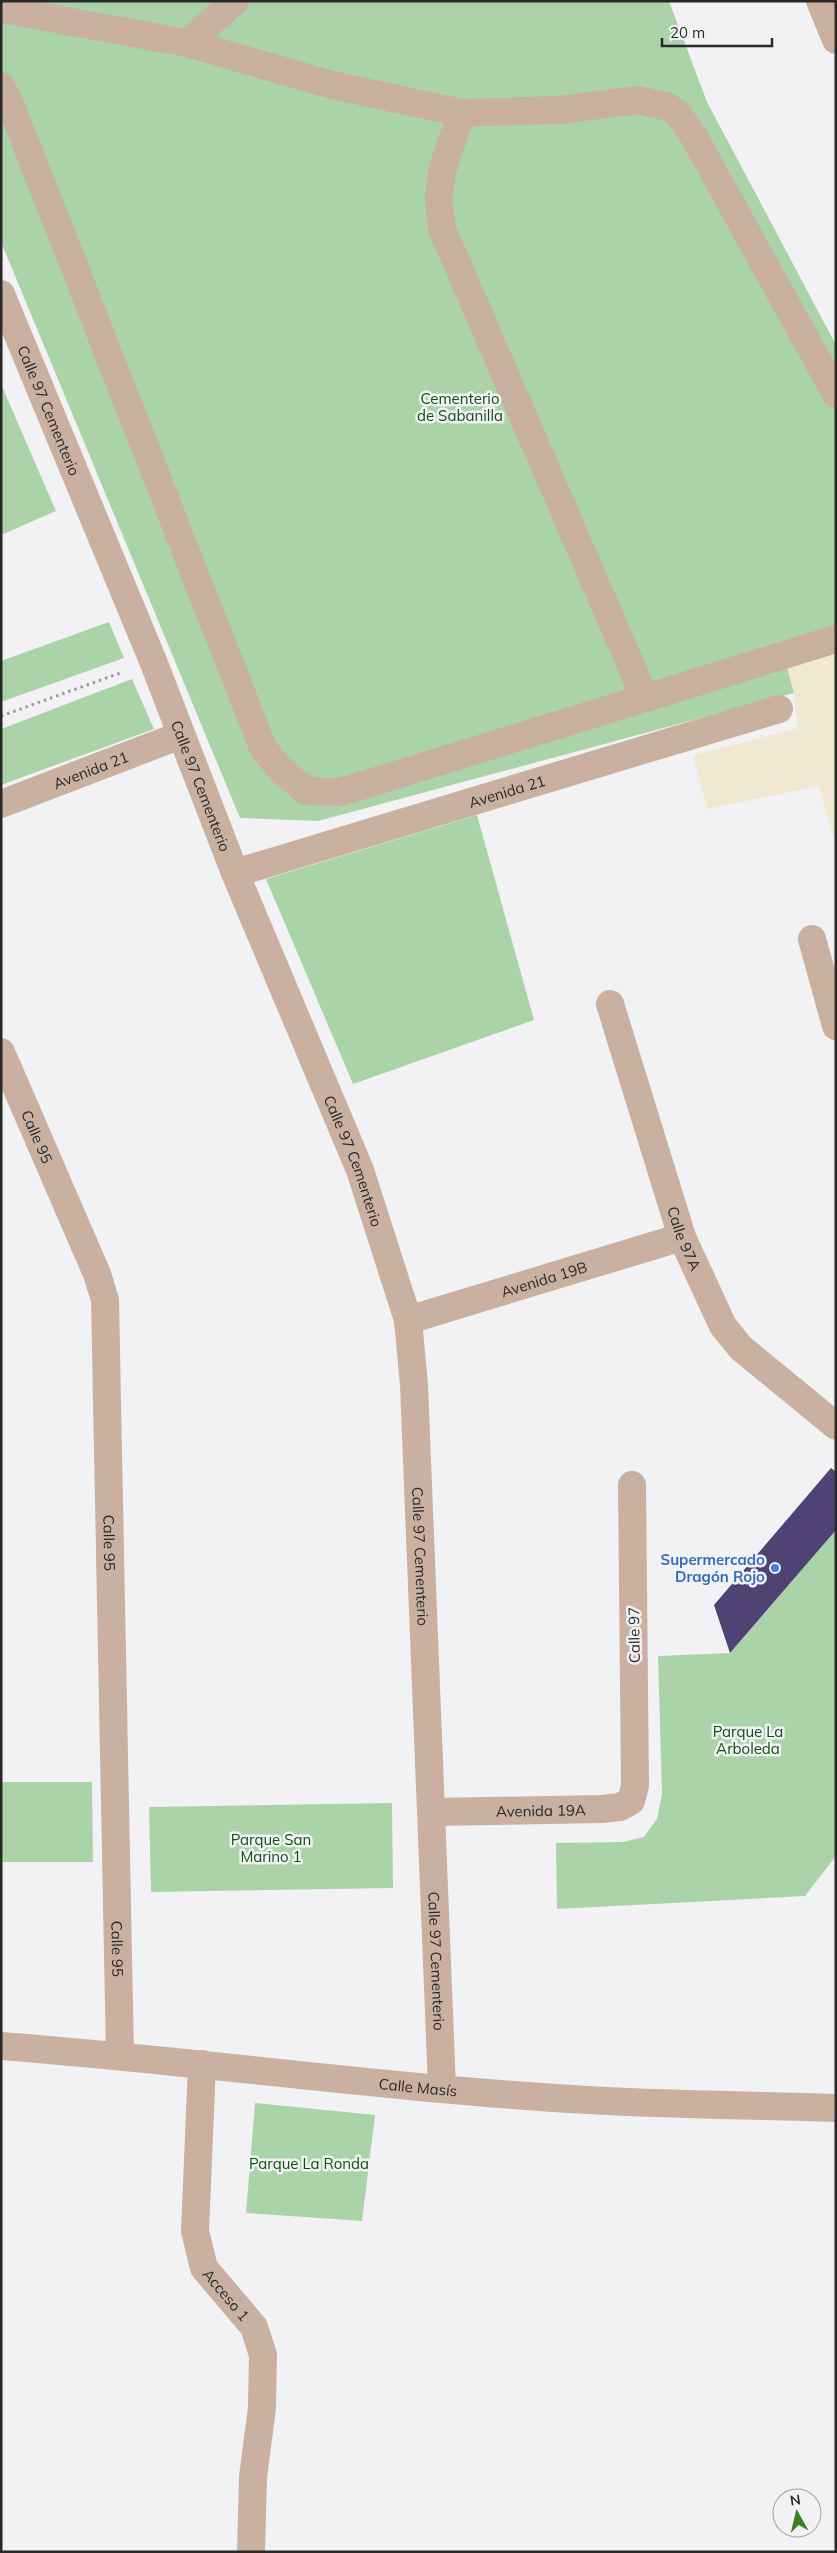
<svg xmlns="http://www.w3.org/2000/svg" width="837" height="2553" viewBox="0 0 837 2553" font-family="Mulish,sans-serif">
  <rect width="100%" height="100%" fill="#f2f2f5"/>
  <!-- industrial -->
  <path fill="#f0e8d2" d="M836 647V848L819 786 707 809 693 755 798 728 794 693 785 660Z"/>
  <!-- green -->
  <path fill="#aad4a8" d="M1 1H669L707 102 836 345V647L785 660 794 693 318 821 240 818 1 242Z
    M1 384 56 511 1 535Z
    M109 622 124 658 1 702V661Z
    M132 679 154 729 1 785V729Z
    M477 815 534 1020 353 1084 266 879Z
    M836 1530V1856L805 1896 557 1909 556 1843 623 1842 644 1837 657 1819 662 1794 658 1656 730 1653Z
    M1 1782H92L93 1862H1Z
    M392 1803 393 1888 151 1892 149 1807Z
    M255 2103 375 2115 362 2221 246 2213Z"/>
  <!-- building -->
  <path fill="#4e4374" d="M831 1468 836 1472V1530L730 1653 714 1605Z"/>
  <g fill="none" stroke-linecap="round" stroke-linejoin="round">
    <!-- path -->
    <path stroke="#9c9c9e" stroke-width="3" stroke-dasharray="2.5 4" stroke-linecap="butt" d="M1 716 123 672"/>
    <!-- minor -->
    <g stroke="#cab0a1" stroke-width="28">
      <path d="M820 1 836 40"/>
      <path d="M1 9 187 43 332 85 462 113 559 110 638 100 668 107 677 113 693 135 836 394"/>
      <path d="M187 43 235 1"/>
      <path d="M1 86 12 108 263 748 280 769 306 791 341 792 836 639"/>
      <path d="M462 113C446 158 432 183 443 231L645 698"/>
      <path id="s1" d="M1 294 153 661 235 873 360 1170 408 1320 414 1385 442 2088"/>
      <path id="s2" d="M1 804 181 735"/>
      <path id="s3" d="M235 873 779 709"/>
      <path d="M812 939 836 1026"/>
      <path id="s4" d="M610 1004 682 1237 723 1326 741 1348 836 1426"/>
      <path id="s5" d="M1 1052 97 1274 105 1300 120 2055"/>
      <path id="s6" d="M408 1320 682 1237"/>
      <path id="s7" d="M432 1812 602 1809 620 1807 631 1801 635 1786 632 1485"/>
      <path id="s8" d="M1 2046C197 2061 392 2089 588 2100 670 2105 753 2105 836 2108"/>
      <path id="s9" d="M202 2064 195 2231 204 2268 254 2327 263 2355 262 2408 253 2477 251 2552"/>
    </g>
  </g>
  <!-- markers -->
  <circle fill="#3f7fe0" stroke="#f2f2f5" stroke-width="2" cx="775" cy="1568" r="5"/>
  <g text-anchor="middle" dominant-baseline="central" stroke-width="5" stroke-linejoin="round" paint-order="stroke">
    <!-- park labels -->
    <g font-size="15" fill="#0f4f12" stroke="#f2f2f5">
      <text x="460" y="398">Cementerio<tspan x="460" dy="17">de Sabanilla</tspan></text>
      <text x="748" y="1731">Parque La<tspan x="748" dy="17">Arboleda</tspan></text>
      <text x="271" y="1839">Parque San<tspan x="271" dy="17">Marino 1</tspan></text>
      <text x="309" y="2163">Parque La Ronda</text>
    </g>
    <!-- street labels -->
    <g font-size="15" fill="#29292a" stroke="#f2f2f5">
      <text stroke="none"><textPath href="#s1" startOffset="126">Calle 97 Cementerio</textPath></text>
      <text stroke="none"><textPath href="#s2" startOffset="96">Avenida 21</textPath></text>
      <text stroke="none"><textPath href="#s1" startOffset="531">Calle 97 Cementerio</textPath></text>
      <text stroke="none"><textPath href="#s3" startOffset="284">Avenida 21</textPath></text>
      <text stroke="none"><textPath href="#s5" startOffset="92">Calle 95</textPath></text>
      <text stroke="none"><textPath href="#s1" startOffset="936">Calle 97 Cementerio</textPath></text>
      <text stroke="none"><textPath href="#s4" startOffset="246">Calle 97A</textPath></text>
      <text stroke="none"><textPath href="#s6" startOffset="142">Avenida 19B</textPath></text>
      <text stroke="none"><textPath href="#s5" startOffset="512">Calle 95</textPath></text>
      <text stroke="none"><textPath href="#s1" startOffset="1341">Calle 97 Cementerio</textPath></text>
      <text transform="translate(634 1635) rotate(-91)">Calle 97</text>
      <text stroke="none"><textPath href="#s7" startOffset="109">Avenida 19A</textPath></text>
      <text stroke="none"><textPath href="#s5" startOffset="918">Calle 95</textPath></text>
      <text stroke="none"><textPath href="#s1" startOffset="1746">Calle 97 Cementerio</textPath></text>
      <text stroke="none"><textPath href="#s8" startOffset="419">Calle Masís</textPath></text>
      <text stroke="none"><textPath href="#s9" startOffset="240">Acceso 1</textPath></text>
    </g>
    <!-- shop labels -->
    <g font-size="15" font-weight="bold" fill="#366cbe" stroke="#f2f2f5" text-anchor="end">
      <text x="765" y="1559">Supermercado<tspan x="765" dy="17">Dragón Rojo</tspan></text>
    </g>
  </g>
  <!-- border -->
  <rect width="837" height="2553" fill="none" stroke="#29292a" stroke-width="5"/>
  <!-- north arrow -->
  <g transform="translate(797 2513) rotate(352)"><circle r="24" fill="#f2f2f5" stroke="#a2a2a4"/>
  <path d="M0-4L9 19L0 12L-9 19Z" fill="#3d8022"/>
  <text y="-8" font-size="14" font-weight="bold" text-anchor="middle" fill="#29292a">N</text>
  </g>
  <!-- scale -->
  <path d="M662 38v8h110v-8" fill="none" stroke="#29292a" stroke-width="2.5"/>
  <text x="670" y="38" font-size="15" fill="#29292a" stroke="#f2f2f5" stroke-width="4" paint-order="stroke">20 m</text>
</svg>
